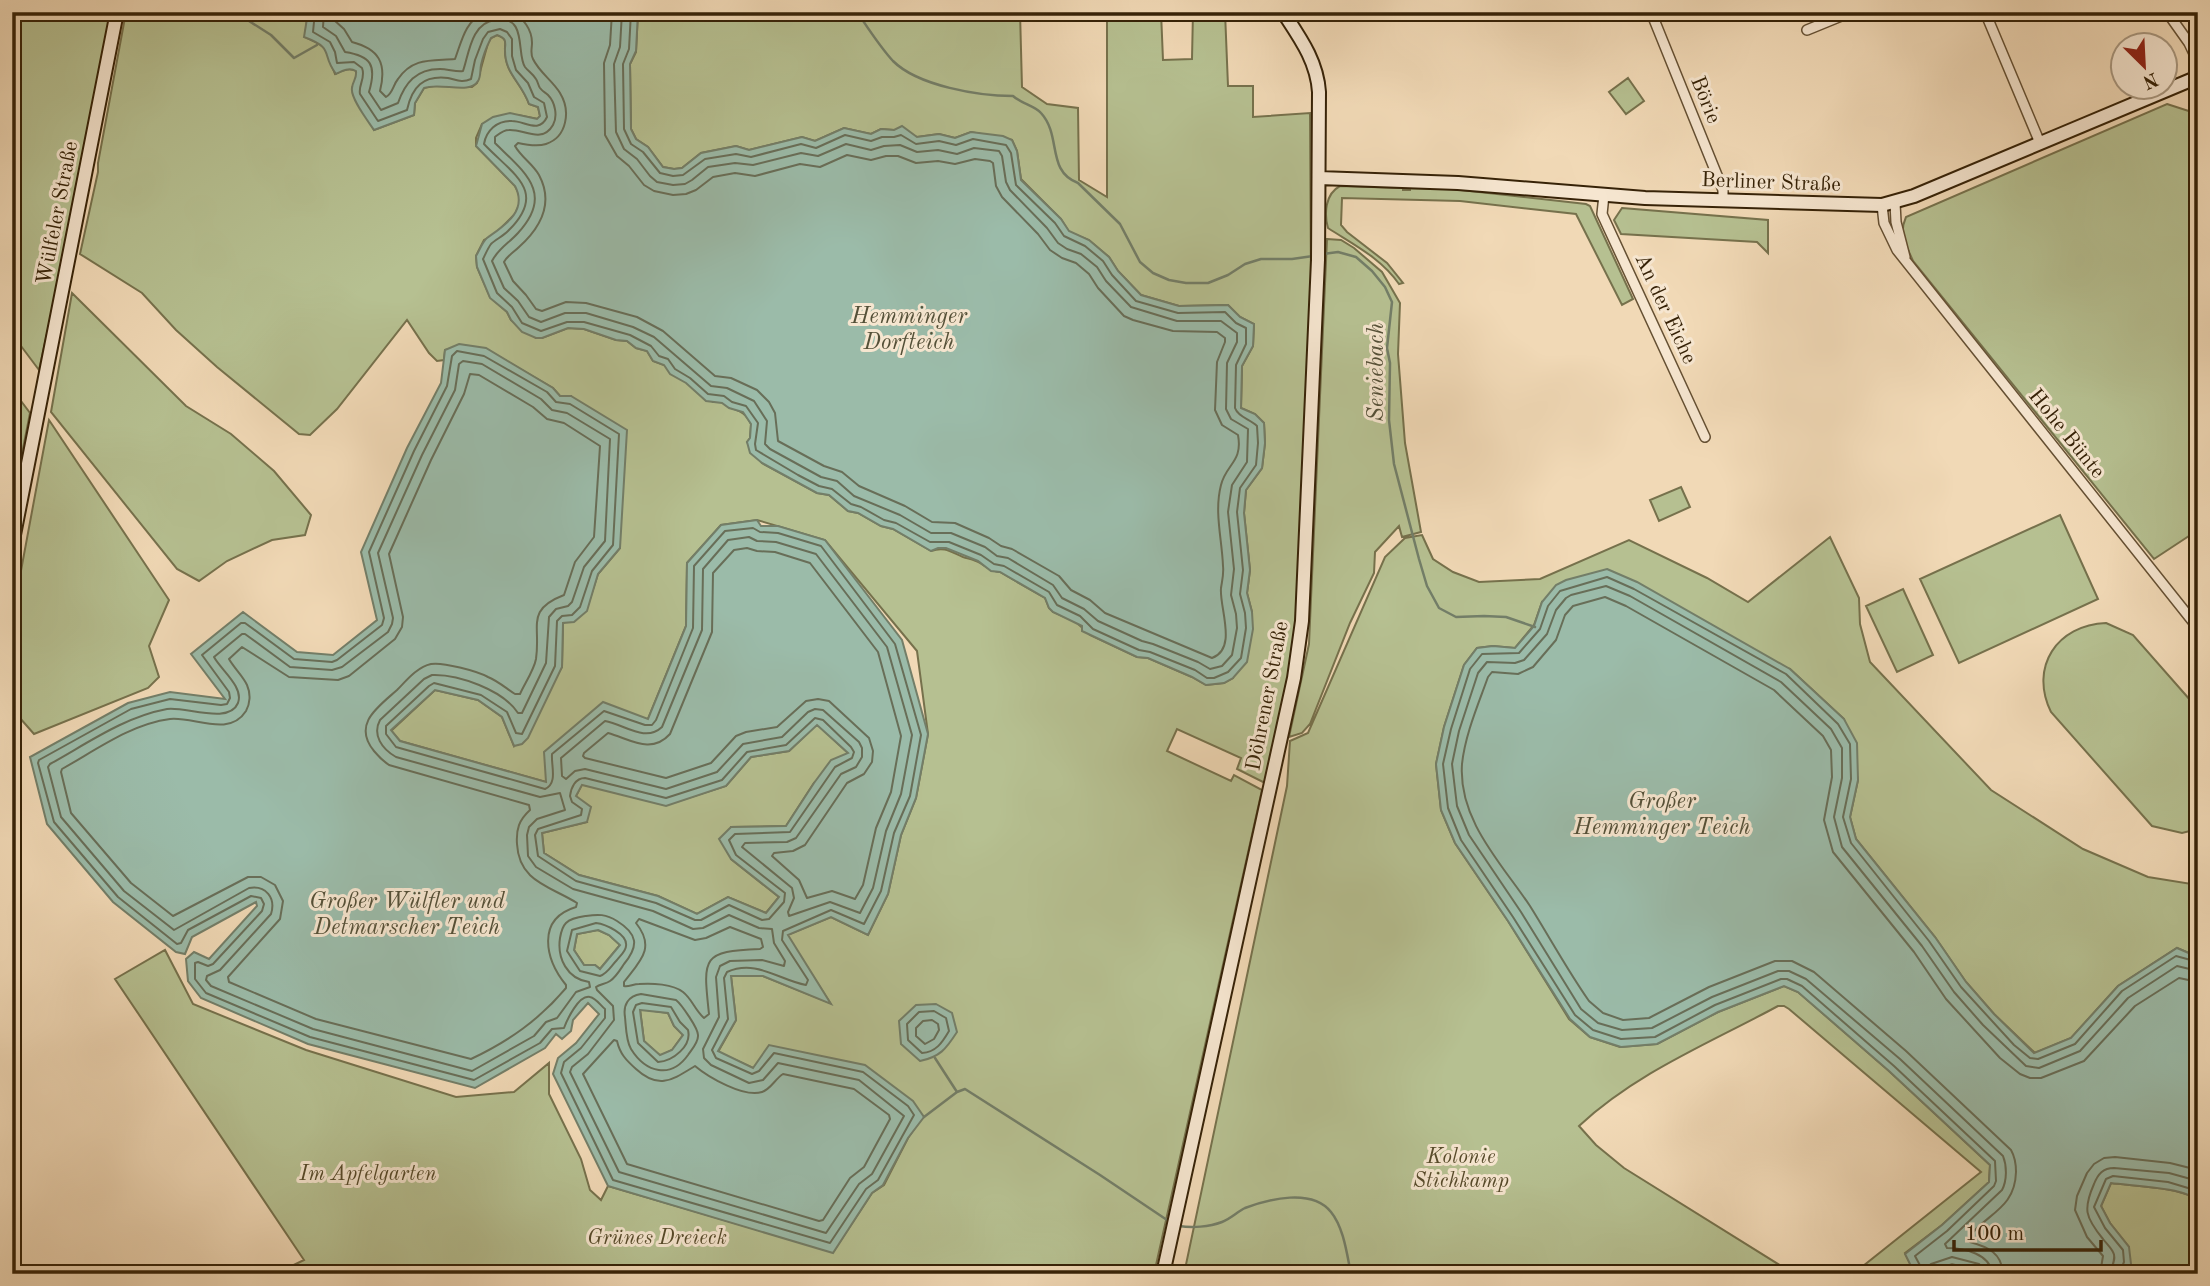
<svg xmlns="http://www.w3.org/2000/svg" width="2210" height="1286" viewBox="0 0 2210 1286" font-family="'Old Standard TT',serif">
  <rect width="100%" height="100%" fill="#f1d9b6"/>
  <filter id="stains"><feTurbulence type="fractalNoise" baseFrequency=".00286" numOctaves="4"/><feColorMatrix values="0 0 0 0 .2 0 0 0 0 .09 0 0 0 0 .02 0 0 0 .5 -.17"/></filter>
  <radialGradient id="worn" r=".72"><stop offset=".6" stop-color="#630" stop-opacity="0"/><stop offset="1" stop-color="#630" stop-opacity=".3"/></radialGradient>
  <!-- green -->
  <path fill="#b6c091" stroke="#76714c" stroke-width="2" d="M12 12H112L64 257 39 370 12 334Z
    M126 12H308L305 37 324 46 335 74C342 71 349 67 356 71V79L352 88 374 130 414 115 415 103 424 88 439 85 472 87 477 83 488 43 491 38 497 35C505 38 506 40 505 47 504 74 521 81 529 104L538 107 540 116 538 119 518 115 482 124 476 138V146L515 186 519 194 520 203 515 214 494 235 484 240 476 256 477 267 490 297 507 312 511 320 536 338H542L568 328 584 329 616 340 627 341 636 348 647 351 653 361 664 365 713 402H722C734 413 742 406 751 424L750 438 747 442 762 463 817 493 829 495 848 511 858 513 881 526 893 529 931 551C945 546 951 552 963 557 969 559 975 560 980 563 987 567 991 571 1000 572L1045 598 1049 608 1053 612 1076 622 1090 635 1137 657 1148 658 1192 677 1206 685 1224 683 1233 678 1252 612 1247 593 1250 570 1244 513 1246 490 1262 468 1265 443 1264 423 1255 414 1241 408 1242 366 1253 346 1254 324 1240 317 1228 305 1179 306 1141 295 1118 271 1109 257 1089 240 1069 232 1061 219 1021 179 1017 151 1012 140 971 132 955 138 939 134 917 137 894 130 881 129 871 134 844 128 815 141 802 137 749 150 736 146 701 153 682 168 674 169 663 167 648 147 636 139 631 129 630 64 636 52 638 12H1020L1022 87 1047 104 1078 108 1079 180 1107 197V12H1161L1163 60 1192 59 1193 12H1225L1228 86H1253V117L1310 113 1311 286 1296 622 1292 658 1265 783 1237 769 1241 758 1177 729 1167 751 1231 781 1234 775 1262 790 1154 1274H275L304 1260 115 979 165 950 193 1004 306 1050 456 1097 514 1092 549 1063V1094L581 1159 590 1190 601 1200 608 1186 833 1252 872 1193 884 1185 908 1138 923 1116 753 1068 718 1052 736 1020 731 976H763L830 1003 787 935 831 917 868 935 888 894 901 835 916 798 928 734 917 651 825 540 757 520 721 525 687 563 686 626 648 719 546 782 400 741 391 731 435 690 478 700 502 717 514 746 562 667 563 623 586 611 598 574 620 548 571 396H560L553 388 486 349 471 347 445 350 444 360 437 361 429 353 407 320 337 409 310 435 299 434 217 367 176 330 142 293 80 254 98 172V163Z
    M1628 78 1644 101 1626 114 1609 92Z
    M2167 104 2198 114V530L2154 559 1913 261C1906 244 1898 235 1906 217Z
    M1340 186 1403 188V190H1410V188L1452 189 1586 204 1590 206 1633 299 1622 305 1576 214 1460 201 1342 198 1341 225 1347 232 1387 263 1403 283 1399 284C1381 258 1354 245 1328 228 1324 214 1325 194 1340 186Z
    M1622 208 1768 220V253L1757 242 1621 234 1614 220Z
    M1327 239 1341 240 1354 248 1382 272 1400 303 1398 354 1405 443 1421 532 1402 537 1399 526 1375 552 1374 573 1350 623 1310 724 1302 733 1289 737 1309 644Z
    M72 293 186 406 231 434 274 471 311 515 305 535 272 540 227 561 199 581 177 569 51 412Z
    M12 389 30 413 12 504Z
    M49 420 169 600 149 646 159 677 148 688 34 734 12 709V619Z
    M1681 487 1690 507 1659 521 1650 500Z
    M2060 515 2098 599 1959 663 1920 579Z
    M1422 535 1433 559 1453 572 1479 582 1540 579 1629 540 1707 578 1748 602 1830 537 1859 598 1860 624 1870 662 1991 790 2083 849 2148 877 2198 885V957L2177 948 2118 986 2071 1038 2035 1053 1994 1014 1966 982 1935 937 1856 839 1850 817 1858 780 1844 719 1790 669 1542 602 1534 625 1515 648 1493 646 1477 648 1464 665 1444 727 1436 764 1441 810 1455 843 1508 921 1569 1019 1590 1037 1620 1047 1657 1044 1718 1012 1784 986 1798 992 1889 1071 1990 1165 1989 1182 1942 1225 1905 1253 1915 1274H1853L1981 1172 1789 1009 1784 1006H1778C1710 1043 1637 1072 1579 1126L1596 1145 1624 1168 1794 1274H1184L1287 786 1290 741 1308 733 1385 557 1405 538Z
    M1903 589 1933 655 1897 672 1866 606Z
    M2106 623 2133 635 2198 709V829L2182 833 2152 826 2051 712C2029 667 2057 625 2106 623Z
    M817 724 848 753 814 783 786 826 731 827V859L779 897 766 913 728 897 697 914 658 896 579 875 544 853 542 833 587 822 576 796 582 784 666 805 726 786 751 757 789 751Z
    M598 930 609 935 620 945 600 969 595 965H584L574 950 577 934Z
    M640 1009 668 1013 674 1026 683 1035 672 1050 660 1056 644 1041Z
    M2111 1183C2132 1186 2185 1187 2198 1201V1274H2123L2129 1247 2110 1223 2101 1206Z"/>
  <!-- water -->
  <path fill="#9bbba9" stroke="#737e68" stroke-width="2" fill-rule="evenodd" d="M308 12H638L636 51 630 64 631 129 636 139 648 147 663 167 674 169 682 168 701 153 736 146 749 150 802 137 815 141 844 128 871 134 881 129 894 130 902 126 917 137 939 134 955 138 971 132 1003 136 1012 140 1017 151 1021 180 1061 219 1069 231 1089 240 1109 257 1118 271 1141 295 1179 306 1228 305 1240 317 1254 324 1253 346 1242 366 1241 408 1255 414 1264 423 1265 443 1262 468 1246 490 1244 513 1250 570 1247 593 1252 612 1253 629 1247 662 1233 678 1224 683 1206 685 1192 677 1148 658 1137 657 1082 631V626L1053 612 1049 608 1045 598 1000 572 991 571 978 561 946 548H938L931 551 893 529 881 526 858 513 848 511 829 495 817 493 762 463 750 453 747 442 750 438 751 424 743 412 729 408 722 403 706 401 686 383 670 374 664 365 653 361 647 351 636 348 627 341 616 340 584 329 568 328 542 338H536L522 332 511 320 507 312 490 298 477 267 476 256C479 251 483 241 487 238 505 225 528 211 515 186L476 146 482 124 493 117 510 113 537 119 540 116 538 107 529 104C521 81 504 74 505 48 506 40 505 38 497 35L491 38C487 46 483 56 481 65 480 70 481 77 478 81 470 95 441 82 424 88L415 103 414 115 374 130C368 121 350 98 352 88 353 80 357 79 356 71 349 67 342 71 336 74 320 53 336 49 304 37Z
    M459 344 486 348 553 388 560 396H571L627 430 620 548 598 574 587 611 574 622 563 623 562 667 528 738 522 744 514 746 502 717 478 700 435 690 391 730 400 741 546 782 544 752 603 702 648 719 686 626 687 563 721 525 757 520 761 526H778L825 540 902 640 928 734 916 798 901 835 888 894 868 935 831 917 788 935 831 1004 763 976H731L736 1020 718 1051 753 1068 769 1045 865 1065 913 1101 924 1117 908 1138 883 1185 872 1193 833 1253 608 1186 553 1074 558 1058 576 1043 599 1014 588 1003 573 1020 571 1031 562 1039 556 1034 545 1048 475 1088 308 1044 201 998 188 981 186 959 194 952 209 959 257 906 256 902 192 937 185 954 176 952 113 902 47 824 30 757 128 703 170 692 225 699 191 654 243 612 297 652 333 655 377 620 361 552 407 448 441 383 445 350ZM817 725 848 753 831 760 814 783 786 826 731 827 719 839 731 859 779 897 766 913 728 897 697 914 658 896 579 875 544 853 542 833 587 822 591 807 576 796 582 785 666 806 726 786 751 757 789 751ZM598 930 609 935 620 945 600 969 595 965H584L574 950 577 934ZM640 1010 668 1013 674 1026 683 1035 672 1050 660 1055 644 1041Z
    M1607 569 1637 582 1790 669 1844 719 1857 743 1858 780 1850 817 1856 839 1935 937 1966 982 1994 1014 2034 1053 2071 1038 2118 986 2177 948 2198 957V1201C2185 1187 2131 1186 2111 1183L2101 1206 2110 1223 2129 1247 2131 1264 2124 1274H1988L1952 1264 1926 1274H1915L1905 1254 1942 1225 1989 1182 1990 1165 1889 1071 1798 992 1784 986 1718 1012 1657 1044 1621 1047 1590 1037 1570 1019 1508 921 1455 843 1441 810 1436 764 1444 727 1464 665 1477 648 1493 646 1515 648 1534 626 1542 602 1556 585 1566 580Z
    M936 1004 952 1013 957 1032C946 1049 940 1057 920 1061L901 1044 899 1021 916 1005Z"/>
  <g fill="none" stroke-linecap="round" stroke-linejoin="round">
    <!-- shore -->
    <path stroke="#686e58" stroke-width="2" d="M315 12 313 32 330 42 335 52 337 63 354 62 362 68C366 78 358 85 360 94L378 121 407 110C412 87 423 75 448 78 457 80 462 83 471 79L475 60 483 39 488 32 500 29 507 32 512 39V56L516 70 528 83 534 97 544 103 547 117C539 134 525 121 512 121 497 120 486 131 484 144 512 174 549 191 508 231 503 236 495 240 491 244 488 248 485 255 483 259L497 293 512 307 522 323 541 331 567 322H584L630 335 651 346 659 356 668 359 675 369 690 378 708 394 724 396 732 402 746 406 758 423 755 444 756 450 798 475 819 486 832 489 851 504 861 507 884 520 896 523 930 542H949L981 555 994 564 1004 566 1049 592 1057 605 1080 616 1093 629 1139 650 1150 652 1195 670 1207 678H1214L1228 672 1241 658 1246 628 1245 613 1240 594 1243 570 1237 512 1240 488 1256 465 1258 443 1257 426C1250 419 1238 417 1235 408L1236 365 1246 344V328L1236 323 1225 312 1178 313 1136 301 1112 275 1103 261 1085 246 1064 236 1055 223 1016 185 1011 153 1006 145 973 139 956 145 939 141 916 144 901 135 894 137H882L871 141 845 135 816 148 801 144 751 157 736 154 705 159 683 175 673 176 660 173 643 152 631 144 624 129 623 64 629 49 631 12
      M324 12 323 27 336 36 345 52C371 56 377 65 369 92L381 110 398 103C405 83 416 69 440 69 448 69 456 72 463 71 469 54 471 23 495 20 528 14 516 54 525 67 528 71 533 74 536 79 538 82 538 85 540 88 543 92 545 92 548 95 555 102 558 116 553 125 542 144 524 129 509 130 503 130 499 134 495 137V143C524 172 555 193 518 233 509 243 498 249 492 261L504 288 518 301 529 317 541 322 565 313H586L633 327 654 337 711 386 727 388 754 401 767 421 765 444 770 449 821 477 837 481 854 496 900 515 931 533H951L985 547 997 556 1008 558 1053 585 1062 598 1084 609 1098 621 1142 641 1153 644 1198 662 1210 669 1222 666 1232 655 1237 628 1236 614 1231 595 1234 569 1228 512 1232 485 1247 462 1248 429 1231 419 1226 409 1227 363 1237 342V333L1221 321H1177L1131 307 1106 281 1097 267 1081 254 1067 249 1058 243 1047 228 1010 190 1006 182 1002 156 999 151 974 148 957 154 938 150 917 152 900 145 884 146 871 150 846 144 818 156 801 153 753 165 735 163 708 167 692 180 685 184 673 185 657 182 650 176 637 159 624 149 616 132 614 64 620 47 622 12
      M334 12V20L344 29 352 42C379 49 387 63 380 91L386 97C393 93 393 85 398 79 413 57 432 61 455 59 462 40 465 22 484 12
      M512 12C523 18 532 29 532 43 532 48 530 54 533 59 539 72 553 81 560 93 571 111 567 137 546 144 537 147 527 145 518 143L515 146C521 157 533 164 539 175 554 203 540 228 519 247 514 252 507 256 504 262L513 281 526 295 536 309 542 311 566 302 586 303 637 317 663 331 715 376 731 378 757 390 769 402 775 413 778 441 824 466 842 472 859 486 905 506 932 522 955 523 989 538 1001 546 1012 549 1059 576 1071 590 1090 600 1105 613 1212 658C1238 649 1219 607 1221 588 1222 581 1224 574 1223 566 1222 539 1214 512 1221 485 1226 464 1243 462 1238 435L1222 425 1215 410 1217 362 1225 342V338L1217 332 1173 331 1133 320 1124 316 1098 288 1089 274 1076 263 1062 258 1050 250 1038 234 1002 197 996 186 993 163 990 161 975 159 955 164 938 161 916 163 898 156H886L871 160 847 155 820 167 800 164 755 176 735 173 713 177 696 190 686 194 673 195 654 191 644 185 629 166 617 156 605 135 604 63 610 45 612 12
      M457 351 484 356 547 392 556 402 570 404 619 434 613 545 592 571 580 607 572 615 562 616 557 621 555 666 522 734 516 733 507 712 481 695 434 683 429 686 386 726V734L396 747 545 789C558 783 551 766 552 754L604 711 645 725H652L656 720 693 628 694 566 725 531 753 528 760 532 778 533 821 546 895 644 921 735 910 796 894 833 881 891 864 924 831 910 783 931 782 940 808 980 806 985C779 980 756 959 727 972L724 978 728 1019 712 1050 716 1058 752 1074 759 1071 774 1053 863 1072 908 1106 914 1115 878 1180 866 1189 830 1243 613 1180 561 1073 564 1062 581 1048 605 1018V1009C601 1006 596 998 590 997 579 994 567 1020 564 1028L552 1029 540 1043 474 1080 310 1037 206 993 195 979V963L198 962 208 966 213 964 262 911 264 904 261 898 251 896 188 930 181 943 177 944 118 897 54 822 38 763 39 760 131 709 170 699 221 705 227 704 230 698 229 692 202 655 241 623H245L294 659 332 662 337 660 382 625 384 618 369 552 414 451 447 386 452 356Z
      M463 361 482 364 541 399 552 410 567 413 610 439 605 541 584 567 572 602 568 606 556 609 549 617 546 663 522 713H518C503 690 458 674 432 675L424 679 380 720C372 735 382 749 396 757L540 797 560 793 565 810 537 819 529 827 527 835 528 856 536 867 573 889 653 911 693 929 703 928 729 915 759 928 772 929 774 943 785 961 784 966 762 960 730 961 720 966 716 977 719 1017 703 1049 704 1058 711 1065 749 1083 763 1080 778 1063 859 1080 904 1116 872 1174 859 1184 826 1233 619 1172 570 1072 572 1067 588 1054 614 1020 613 1006 597 990 596 987C600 984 606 984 610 981 616 977 620 970 624 964 639 946 638 934 617 921 606 914 598 914 586 916 579 917 571 918 566 923 562 927 561 932 560 938 557 958 567 979 589 982L590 987 576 992 557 1018 546 1022 534 1036 472 1071 313 1029 211 986 206 980 207 976 220 970 271 914C276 898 266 885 249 888L174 930 124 891 61 817 48 767 50 764C88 743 124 717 167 709 185 706 229 725 238 703 244 687 221 670 214 657L242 634H245L290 667 332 670 342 667 388 632 392 624 393 618 378 553 422 455 455 390 459 364Z
      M470 374 479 375 533 407 547 419 564 423 600 446 594 537 575 562 564 595C525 610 541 626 536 659 534 670 525 683 520 694H515C507 689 498 681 488 677 477 671 443 662 431 664 417 667 406 681 397 690 378 707 352 724 374 751 379 757 383 761 389 765L529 805 530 810C519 820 516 829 517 844 519 882 550 886 577 903L576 907C536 919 545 959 566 985V988C539 1020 509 1041 471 1059L316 1019 229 982 228 977 280 919 283 901 275 885 261 877H248L173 916 131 883 71 813 61 772 62 769C96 750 131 724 170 719 193 716 229 738 246 711 250 704 251 694 247 685 243 676 234 668 229 659L242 647 289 677 338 680 349 676 395 639 402 627 403 617 389 554 431 460 464 394Z
      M749 537 757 541 776 542 816 554 887 647 912 735 901 794 886 831 873 888 860 913 830 902 789 916 788 912 794 898 792 888 742 847 745 843 787 842 796 838 841 774 856 767 862 757V748L859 742 823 710 815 709 808 712 782 737 743 744 717 772 666 789 585 769 575 771 566 779 562 776 561 758 605 721C624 724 645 743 662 727L702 630 703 569 728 540Z
      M747 548 757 551 775 552 810 563 878 652 901 736 891 792 876 828 863 885 855 899 832 891 807 898 799 880 772 856 774 853 793 851 805 845 847 783 864 774 872 762 873 751 869 738 829 701 818 699 806 701 777 727 746 732 736 736 711 763 666 778 585 758 583 756 584 753 608 733C630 739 651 755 670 734L712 632 713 573 734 550Z
      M815 718 823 720 851 747 854 752 852 758 835 767 790 832 735 834 729 840 736 855 785 893 784 902 769 919 762 920 729 905 701 920H695L656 903 576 881 538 856 535 835 538 829 581 815 582 809 572 802 570 796C571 788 575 778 585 778L666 798 722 780 747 752 786 745Z
      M639 919 695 940 706 938 730 927 761 939 763 947 760 949C701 951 703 958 709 1014L704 1018C695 1010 692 999 683 992 673 984 652 983 639 984 633 984 629 987 624 986V982C640 961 656 948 636 923Z
      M596 923C605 924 628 934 626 946 626 951 620 956 617 960 611 966 608 973 600 976L580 971 567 951 572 930Z
      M641 994 676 1000C681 1004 699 1029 698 1036 698 1043 692 1049 688 1055 671 1079 646 1073 631 1049 626 1041 626 1027 625 1017 623 1005 628 996 641 994Z
      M642 1003 671 1007 680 1022 688 1030C692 1046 673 1061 658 1062L638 1043 633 1012 636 1005Z
      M934 1011 946 1018 949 1031C942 1043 936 1052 922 1053L908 1040 907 1024 919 1012Z
      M932 1020 938 1024 939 1030 934 1039 925 1044 916 1036V1028L923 1021Z
      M614 1040 617 1041C620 1054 626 1060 636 1069 659 1090 672 1080 695 1066 708 1077 744 1098 762 1092 771 1089 775 1079 783 1074L854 1089 889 1115 890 1119 864 1167 850 1178 823 1220 819 1221 627 1164 583 1074Z
      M1983 1274V1268L1979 1264 1952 1257 1931 1264 1923 1271 1915 1256 1947 1231 1994 1186 1996 1181 1995 1161 1894 1066 1802 986 1787 979H1781L1715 1005 1655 1037 1621 1039 1593 1030 1575 1015 1513 917 1461 840 1448 808 1443 764 1451 729 1470 669 1482 654 1519 653 1540 629 1548 606 1560 591 1607 577 1634 589 1786 674 1838 724 1850 744 1851 779 1843 817 1851 843 1929 941 1961 987 2014 1045 2030 1058 2038 1059 2075 1044 2122 991 2176 956 2198 962
      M1992 1274C1991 1254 1964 1248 1947 1248L1945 1244 2002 1190C2007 1181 2007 1166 2003 1156L1900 1059 1806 979 1789 971H1778L1712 997 1652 1028 1622 1030 1598 1023 1581 1009 1521 912 1469 835 1457 806 1452 764 1459 731 1478 673 1487 662 1515 663 1524 660 1547 634 1556 610 1566 598 1571 595 1606 586 1630 596 1781 682 1831 729 1842 748V778L1834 817 1842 847 1922 946 1954 992 1983 1025 2026 1066 2039 1068 2080 1051 2128 998 2177 966 2198 971
      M2003 1274C2002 1253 1988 1247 1970 1242L1968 1238C1987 1213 2015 1209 2016 1172 2016 1164 2015 1157 2011 1150L1906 1051 1814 972 1792 961H1775L1709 987 1649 1018 1623 1020 1603 1013 1589 1001C1568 971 1550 938 1530 906 1502 864 1458 820 1462 764 1465 735 1478 705 1488 677L1492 672 1518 674 1533 667 1556 640 1565 615 1573 606 1605 597 1626 606 1774 690 1823 736 1831 750 1832 777 1824 820 1833 852 1914 952 1946 999 2000 1058 2020 1074 2030 1078H2041L2084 1061 2135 1006 2179 978 2198 982
      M2100 1274 2103 1256 2087 1237 2075 1210 2077 1196 2087 1173 2094 1164 2104 1158 2115 1157 2170 1163 2198 1170
      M2110 1274C2111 1267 2117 1259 2113 1252 2111 1248 2106 1243 2103 1239 2085 1217 2083 1209 2094 1184 2098 1174 2103 1168 2114 1168L2169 1173 2198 1181
      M2119 1274 2124 1262 2123 1250 2105 1228 2094 1207 2106 1179 2113 1176 2168 1182 2198 1191"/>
    <!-- stream -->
    <path stroke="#737e68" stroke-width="2.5" d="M235 12 271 35 294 58 317 45
      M857 12C868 28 880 47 893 61 918 86 979 96 1013 96 1022 104 1035 106 1041 113 1062 136 1046 171 1078 183L1120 224 1140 262 1153 273 1169 280 1186 283H1208L1228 275 1245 264 1261 259H1292L1313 256
      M1323 254 1338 252 1356 257 1372 271 1385 287 1392 302 1387 348 1390 363 1389 420 1394 464 1419 559 1427 586 1439 608 1456 617 1484 616 1506 617 1535 627
      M935 1058 957 1092
      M924 1117 957 1092 965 1089 1100 1175 1170 1222
      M1179 1226C1192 1228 1209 1227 1222 1222 1230 1219 1237 1212 1245 1208 1269 1199 1312 1188 1331 1212 1344 1228 1347 1255 1351 1274"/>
    <!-- street casing -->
    <g stroke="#655033" stroke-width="12">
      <path id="street" d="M1651 12 1723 190V201
        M1985 12 2040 143
        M2167 12 2189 43 2198 62
        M1807 30 1851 12
        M1604 195 1602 214 1705 437
        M1895 203 1896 222 1905 257
        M1882 205 1884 223 1897 250 2198 628"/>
    </g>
    <!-- secondary casing -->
    <g stroke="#362207" stroke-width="16">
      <path id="secondary" d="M1319 178 1458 183 1645 198 1882 205 1914 196 2198 77
        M12 545 117 12
        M1163 1274 1294 678 1302 621 1318 260 1319 92C1317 61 1300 38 1283 12"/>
    </g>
    <!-- street -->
    <use href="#street" stroke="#f6e6d0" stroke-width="9"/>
    <!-- secondary -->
    <use href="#secondary" stroke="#f6e6d0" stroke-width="12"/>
  </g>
  <g text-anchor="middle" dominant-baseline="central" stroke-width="6" stroke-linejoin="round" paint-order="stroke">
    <!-- street labels -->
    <g font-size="21" fill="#362207" stroke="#f6e6d0">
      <text transform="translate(1705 100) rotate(68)">Börie</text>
      <text transform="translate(1771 183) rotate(2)">Berliner Straße</text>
      <text transform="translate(58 213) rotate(-79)">Wülfeler Straße</text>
      <text transform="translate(1665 309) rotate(65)">An der Eiche</text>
      <text transform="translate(2066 434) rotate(51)">Hohe Bünte</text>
      <text transform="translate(1268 696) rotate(-79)">Döhrener Straße</text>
    </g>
    <!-- park labels -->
    <g font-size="21" font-style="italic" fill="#564a2a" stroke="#f6e6d0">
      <text x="1461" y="1157">Kolonie<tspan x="1461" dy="24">Stichkamp</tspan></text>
      <text x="368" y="1174">Im Apfelgarten</text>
      <text x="657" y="1238">Grünes Dreieck</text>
    </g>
    <!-- water labels -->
    <g font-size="23" font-style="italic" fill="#545038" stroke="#f6e6d0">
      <text x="909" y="316">Hemminger<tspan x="909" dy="26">Dorfteich</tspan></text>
      <text transform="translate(1376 372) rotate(-90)">Seniebach</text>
      <text x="1662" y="801">Großer<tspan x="1662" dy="26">Hemminger Teich</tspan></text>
      <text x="407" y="901">Großer Wülfler und<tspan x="407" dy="26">Detmarscher Teich</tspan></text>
    </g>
  </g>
  <!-- margin -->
  <rect width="2210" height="1286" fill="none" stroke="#f1d9b6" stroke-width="42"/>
  <rect x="14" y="14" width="2182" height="1258" fill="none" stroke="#362207" stroke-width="3.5"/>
  <rect x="21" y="21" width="2168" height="1244" fill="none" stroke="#362207" stroke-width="2"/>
  <!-- north arrow -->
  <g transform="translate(2144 66) rotate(156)"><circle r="33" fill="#f6e6d0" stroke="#a99880" stroke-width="2"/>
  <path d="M0-5L12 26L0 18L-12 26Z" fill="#8f2418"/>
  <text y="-10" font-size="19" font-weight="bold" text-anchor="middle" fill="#362207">N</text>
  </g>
  <!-- scale -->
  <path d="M1954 1240v10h147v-10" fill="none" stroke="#362207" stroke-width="3.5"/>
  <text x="1965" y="1240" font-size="21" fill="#362207" stroke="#f6e6d0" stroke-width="5" paint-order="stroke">100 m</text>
  <rect width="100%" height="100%" filter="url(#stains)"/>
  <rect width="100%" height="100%" fill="url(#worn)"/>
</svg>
